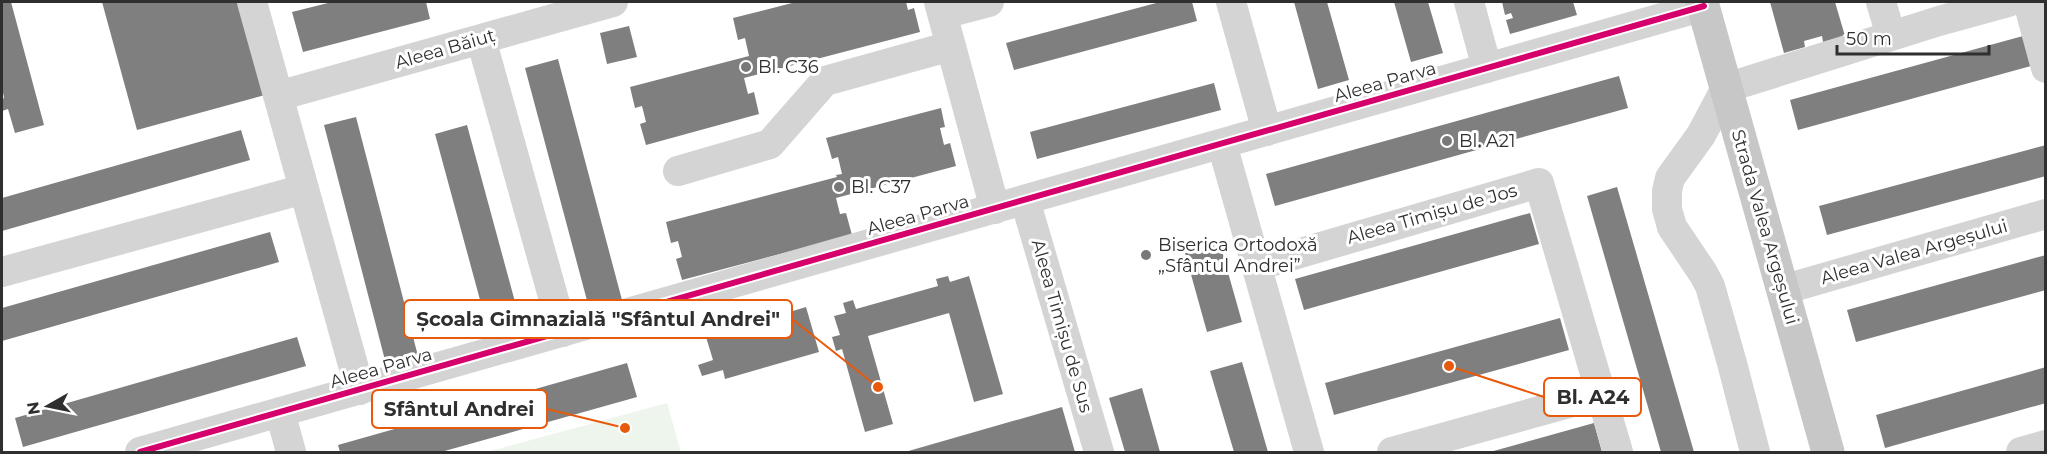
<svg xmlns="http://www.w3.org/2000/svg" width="2047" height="454" viewBox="0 0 2047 454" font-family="Montserrat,sans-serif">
  <rect width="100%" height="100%" fill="#fff"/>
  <!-- green -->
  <path fill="#eef5ec" d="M667 403 681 452H487Z"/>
  <!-- building -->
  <path fill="#7f7f7f" d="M2 2H11L44 125 15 133 8 109 2 111V99L4 98 2 87Z
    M102 2H247L272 93 137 130Z
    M332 2H426L430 19 303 52 292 12Z
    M796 2H906L908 10 914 8 920 32 744 78 748 94 754 92 759 114 646 145 640 124 646 122 642 106 635 108 630 87 749 56 745 38 738 40 733 18Z
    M1160 2H1192L1197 21 1014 70 1006 43Z
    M1294 2H1327L1349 80 1318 89Z
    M1394 2H1428L1443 53 1411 62Z
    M1502 2H1573L1577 15 1510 34 1506 20 1513 18 1511 13 1505 15Z
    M1770 2H1835L1845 36 1823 42 1822 36 1804 41 1805 47 1784 53Z
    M629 26 637 57 607 64 600 33Z
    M2023 36 2031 66 1798 130 1790 100Z
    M558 59 622 300 589 308 525 68Z
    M1619 76 1628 108 1275 206 1266 174Z
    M1214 83 1221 110 1037 159 1030 132Z
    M941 108 945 127 940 128 944 145 950 143 956 166 836 198 840 214 846 213 852 235 682 280 676 259 682 257 678 241 671 243 666 222 837 177 836 175 842 174 838 157 832 159 826 138Z
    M356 117 418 356 386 364 324 125Z
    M467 125 521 324 489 333 435 134Z
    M241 130 250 160 2 231V198Z
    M2046 145V176L1827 235 1819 206Z
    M1617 187 1694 452H1661L1587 196Z
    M1530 213 1539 244 1304 310 1295 279Z
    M270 232 279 262 2 341V308Z
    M1220 244 1242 322 1207 332 1185 253Z
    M2046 255V290L1856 342 1847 310Z
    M948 276 950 282 969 276 1003 394 974 402 949 313 868 336 893 424 865 432 842 349 836 351 832 337 840 335 834 316 846 313 843 303 853 300 856 309 938 286 936 279Z
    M806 307 819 352 725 379 723 370 702 376 698 365 713 360 706 337Z
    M1560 318 1569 350 1334 415 1325 383Z
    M297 337 306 366 23 447 15 418Z
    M1242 362 1268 452H1234L1210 371Z
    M627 363 637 397 441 452H340L338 445Z
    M2046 367V403L1885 448 1876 415Z
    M1142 388 1160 452H1125L1109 398Z
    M1062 407 1075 452H905Z
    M1594 423 1602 452H1490Z"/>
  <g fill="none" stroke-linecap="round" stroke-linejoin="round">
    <!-- minor -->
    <path stroke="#d4d4d4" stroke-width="30" d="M252 2 360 390
      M939 2 995 209
      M1231 2 1267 131
      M1469 2 1487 68
      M1881 2 1891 36
      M2028 2 2046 68
      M943 14 989 2
      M481 39 563 332
      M278 96 613 2
      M1222 144 1309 452
      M678 171 770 144 825 81 951 46
      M1025 200 1099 452
      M1256 266 1539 183 1618 452
      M2 272 304 189
      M1782 290 2046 214
      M280 412 291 452
      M140 452 1704 6
      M1392 452 1601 394
      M1755 452 1732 363 1710 286 1703 273 1672 227 1667 209V191L1670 178 1701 135 1726 88 1939 21 2008 2
      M2021 452 2046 445"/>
    <!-- major -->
    <path stroke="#c7c7c7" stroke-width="33" d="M1702 2 1828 452"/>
    <!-- cycleway casing -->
    <g stroke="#fff" stroke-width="10">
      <path id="cycleway" d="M140 452 1704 6"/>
    </g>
    <!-- cycleway -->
    <use href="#cycleway" stroke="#d6006c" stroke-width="6"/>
  </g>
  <!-- markers -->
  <g fill="#787878" stroke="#fff" stroke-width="2">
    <circle cx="746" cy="67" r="6"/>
    <circle cx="1447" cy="141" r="6"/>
    <circle cx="839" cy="187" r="6"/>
    <circle cx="1146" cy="255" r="6"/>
  </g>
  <g text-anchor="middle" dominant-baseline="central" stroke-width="6" stroke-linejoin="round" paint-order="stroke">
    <!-- street labels -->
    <g font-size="18" fill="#2f2f2f" stroke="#fff">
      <text transform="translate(445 49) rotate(-16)">Aleea Băiuț</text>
      <text transform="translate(1385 82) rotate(-16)">Aleea Parva</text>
      <text transform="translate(1432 214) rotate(-16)">Aleea Timișu de Jos</text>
      <text transform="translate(918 215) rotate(-16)">Aleea Parva</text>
      <text transform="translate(1765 227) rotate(74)">Strada Valea Argeșului</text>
      <text transform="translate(1914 252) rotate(-16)">Aleea Valea Argeșului</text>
      <text transform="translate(1062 326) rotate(74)">Aleea Timișu de Sus</text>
      <text transform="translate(381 368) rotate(-16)">Aleea Parva</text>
    </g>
    <!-- poi labels -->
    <g font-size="18" fill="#2f2f2f" stroke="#fff" text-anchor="start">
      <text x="758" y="67">Bl. C36</text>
      <text x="1459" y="141">Bl. A21</text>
      <text x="851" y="187">Bl. C37</text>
      <text x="1158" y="245">Biserica Ortodoxă<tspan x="1158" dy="21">„Sfântul Andrei”</tspan></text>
    </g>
  </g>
  <!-- callouts -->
  <path fill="none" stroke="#e8590c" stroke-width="2" d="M878 387L792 319M1449 366L1544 397M625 428L547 409"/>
  <g fill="#e8590c" stroke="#fff" stroke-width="2">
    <circle cx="878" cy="387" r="6"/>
    <circle cx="1449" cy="366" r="6"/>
    <circle cx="625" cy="428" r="6"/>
  </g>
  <g fill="#fff" stroke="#e8590c" stroke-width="2">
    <rect x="404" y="300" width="388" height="38" rx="6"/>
    <rect x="1544" y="378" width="97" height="38" rx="6"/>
    <rect x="372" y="390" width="175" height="38" rx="6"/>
  </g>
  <g font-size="20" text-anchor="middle" font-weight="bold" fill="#2f2f2f">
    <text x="598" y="326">Școala Gimnazială "Sfântul Andrei"</text>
    <text x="1593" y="404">Bl. A24</text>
    <text x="459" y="416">Sfântul Andrei</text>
  </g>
  <!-- border -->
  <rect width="2047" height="454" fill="none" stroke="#2f2f2f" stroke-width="6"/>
  <!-- north arrow -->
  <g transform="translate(48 406) rotate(261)" stroke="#ffffff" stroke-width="4.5" paint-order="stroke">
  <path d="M0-4.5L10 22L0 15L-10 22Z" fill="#2f2f2f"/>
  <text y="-9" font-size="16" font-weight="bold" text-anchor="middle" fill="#2f2f2f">N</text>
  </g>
  <!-- scale -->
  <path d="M1837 45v9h152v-9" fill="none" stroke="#2f2f2f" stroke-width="3"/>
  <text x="1846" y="45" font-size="18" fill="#2f2f2f" stroke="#ffffff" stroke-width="4.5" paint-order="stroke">50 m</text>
</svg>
